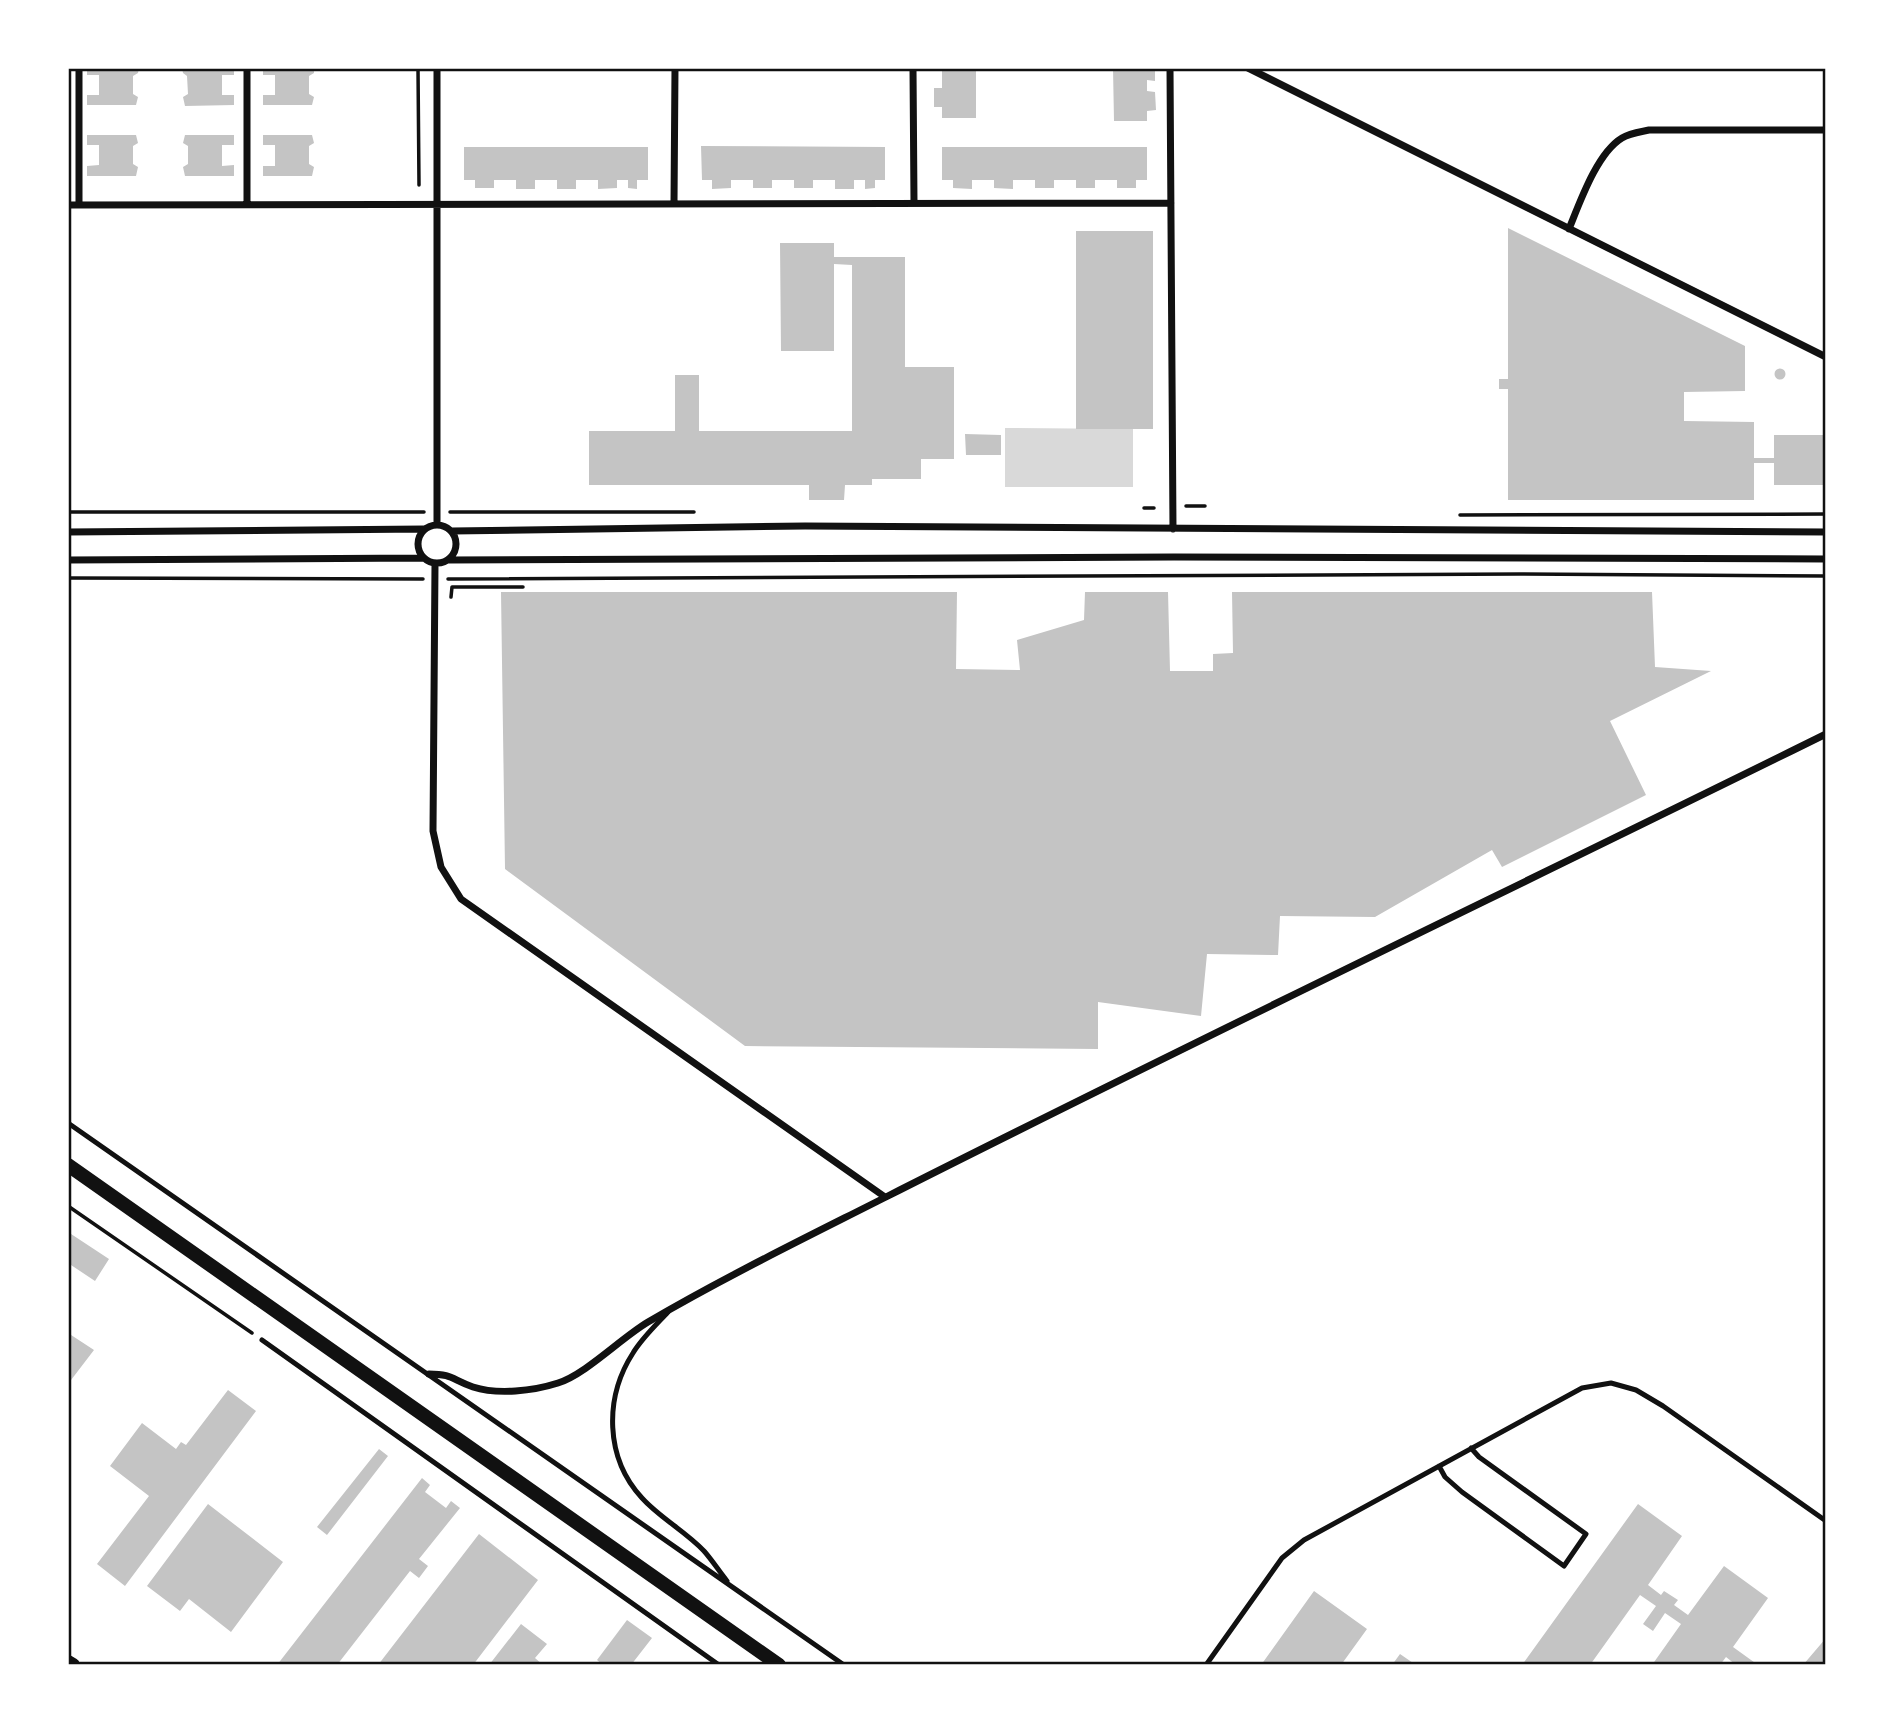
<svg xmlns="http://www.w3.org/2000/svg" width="1894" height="1733" viewBox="0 0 1894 1733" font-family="Signika,sans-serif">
  <rect width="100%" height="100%" fill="#fff"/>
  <!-- water -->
  <path fill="#d9d9d9" d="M1005 428 1133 429V487H1005Z"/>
  <!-- building -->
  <path fill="#c4c4c4" d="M87 68H139L138 73 133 76V94L138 97 136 105H87V95H99V75H87Z
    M182 68H234V75H222V95H234V105L185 106 183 97 188 94 187 76 183 73Z
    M263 68H314V73L309 76V94L314 97 312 105H263V95H275V75H263Z
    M942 68H976V118H942V107H934V88H942Z
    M1113 68H1147V71H1155V81L1147 80V91L1155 92 1156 110 1147 111V121H1114Z
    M87 135H136L138 143 133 146V164L138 167 136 176H87V166L99 165V145H87Z
    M185 135H234V145H222V166L234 165V176H185L183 167 188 164V146L183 143Z
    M263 135H312L314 143 309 146V164L314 167 312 176H263V166H275V145H263Z
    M701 146 885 147V180H875V188L865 189V180H854V189H835V180H813V188H794V180H772V188H753V180H731V188L712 189V180H702Z
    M464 147H648V180H637V189L628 188V180H617V188L598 189V180H576V189H557V180H535V189H516V180H494V188H475V180H464Z
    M942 147H1147V180H1136V188H1117V180H1095V188H1076V180H1054V188H1035V180H1013V189L994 188V180H972V189L953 188V180H942Z
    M1508 228 1745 346V391L1684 392V421L1754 422V458H1774V435H1826V485H1774V463H1754V500H1508V389H1499V379H1508Z
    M1076 231H1153V429H1076Z
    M780 243H834V257H905V367H954V459H921V479H872V485H845L844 500H809V485H589V431H675V375H699V431H852V265L834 264V351H781Z
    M1774.5 374a5.5 5.5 0 1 1 11 0a5.5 5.5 0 1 1-11 0Z
    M965 434 1001 435V455H966Z
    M501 592H957L956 669 1020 670 1017 640 1084 620 1085 592H1168L1170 671H1213V654L1233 653 1232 592H1652L1655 667 1711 671 1610 721 1646 795 1502 867 1492 850 1375 917 1280 916 1278 955 1207 954 1201 1016 1098 1002V1049L745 1046 505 869Z
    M68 1232 109 1259 95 1281 68 1263Z
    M68 1333 94 1350 68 1384Z
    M228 1390 256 1411 125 1586 97 1564 149 1496 110 1466 142 1423 176 1449 181 1442 186 1445Z
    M379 1449 388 1456 327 1535 317 1527Z
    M422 1478 430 1485 425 1492 446 1508 451 1501 460 1508 419 1559 428 1566 419 1578 410 1571 337 1665H277Z
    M208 1504 283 1562 231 1632 189 1599 180 1611 147 1586Z
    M1638 1504 1682 1536 1648 1585 1661 1595 1664 1591 1678 1600 1674 1605 1688 1615 1724 1566 1768 1598 1733 1647 1758 1665H1736L1726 1657 1720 1665H1652L1681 1624 1665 1613 1653 1631 1643 1624 1656 1606 1640 1595 1590 1665H1522Z
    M479 1534 538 1580 473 1665H378Z
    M1314 1591 1367 1629 1341 1665H1261Z
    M627 1620 652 1638 631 1665H603L597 1660Z
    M521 1624 547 1644 535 1658 543 1665H489Z
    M1826 1638V1665H1803Z
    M1400 1654 1416 1665H1392Z"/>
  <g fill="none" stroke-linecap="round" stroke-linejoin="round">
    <!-- path -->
    <path stroke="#111" stroke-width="3.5" d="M418 68 419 185
      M1186 506H1205
      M1144 508H1154
      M68 512H424
      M450 512H694
      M1460 515 1826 514
      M68 578 423 579
      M448 579 1520 574 1826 576
      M451 597 452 587H523
      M68 1206 252 1333"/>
    <!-- service -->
    <path stroke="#111" stroke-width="5" d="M68 1123 844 1665
      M668 1312C656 1325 642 1338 633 1353 604 1398 605 1458 642 1498 660 1518 685 1531 704 1551 712 1560 719 1571 727 1581
      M262 1340 719 1665
      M1439 1466 1445 1477 1462 1492 1564 1566 1586 1534 1479 1457 1471 1448
      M1206 1665 1282 1558 1304 1540 1582 1388 1611 1383 1636 1390 1663 1406 1826 1521"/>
    <!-- minor -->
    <path stroke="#111" stroke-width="7" d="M247 68V205
      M437 68V524
      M913 68 914 203
      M1170 68 1173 529
      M1248 68 1826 357
      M674 203 675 68
      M68 205 1171 203
      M79 205V68
      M1569 229C1580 202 1597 153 1622 138 1630 133 1640 132 1649 130H1826
      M418 544a19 19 0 1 1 38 0a19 19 0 1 1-38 0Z
      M452 531 805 526 1826 532
      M68 532 424 529
      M68 560 423 558
      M448 560 1174 557 1826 559
      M435 564 433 831 441 867 461 899 885 1197
      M429 1374C453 1374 452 1380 473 1387 498 1395 533 1391 558 1383 586 1374 621 1338 648 1322 725 1277 805 1238 884 1198 1196 1040 1512 889 1826 734"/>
    <!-- secondary -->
    <path stroke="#111" stroke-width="14" d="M68 1165 779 1665
      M68 1662 73 1665"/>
  </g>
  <!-- border -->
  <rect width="1894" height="1733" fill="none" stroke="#ffffff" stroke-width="140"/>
  <rect x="70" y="70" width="1754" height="1593" fill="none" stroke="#111" stroke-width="2.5"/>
</svg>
